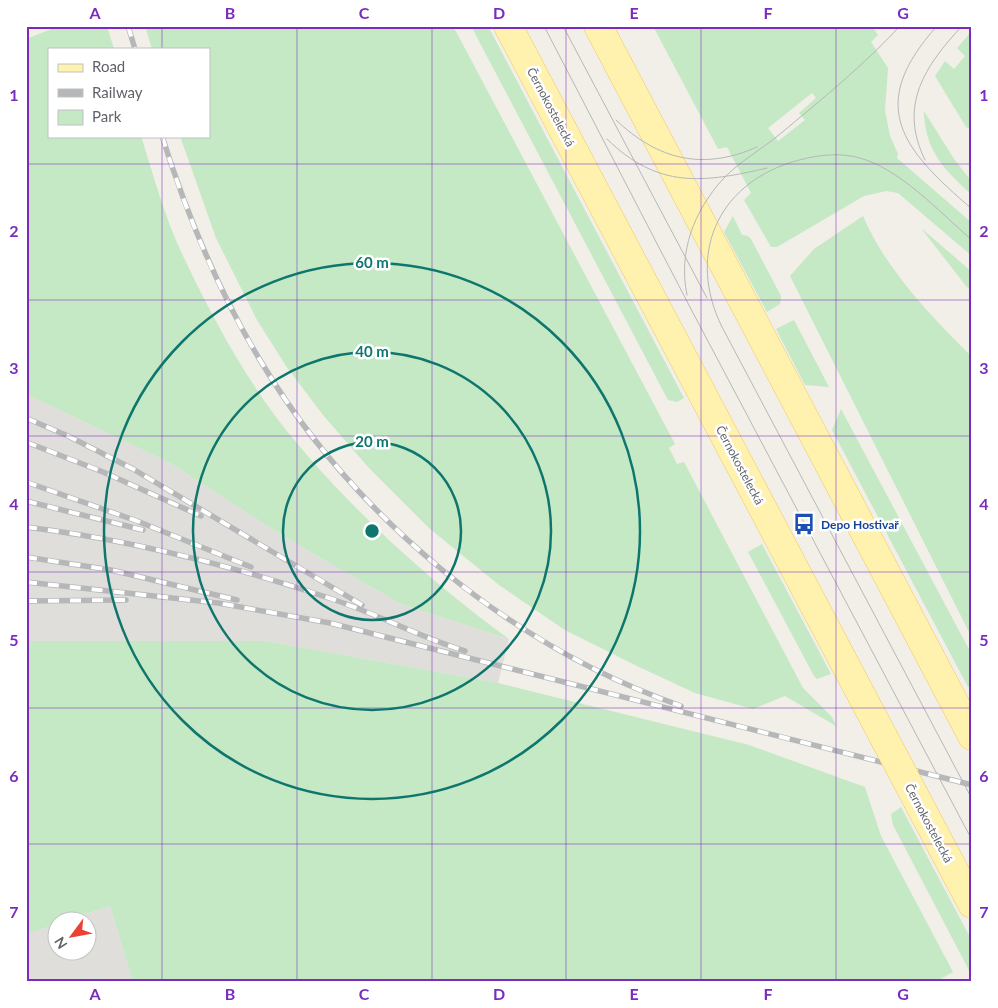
<svg xmlns="http://www.w3.org/2000/svg" width="998" height="1008" viewBox="0 0 998 1008" font-family="Lato,sans-serif">
  <rect width="100%" height="100%" fill="#f1efe8"/>
  <!-- industrial -->
  <path fill="#e0deda" d="M26 394 170 463 288 539 401 604 509 639 498 683 266 641H26Z
    M110 906 133 982H26V934L57 924 58 950H88V920H67Z"/>
  <!-- green -->
  <path fill="#c5e8c5" fill-rule="evenodd" d="M59 26H107L114 49H49V136H141C154 177 165 219 184 258 212 317 245 378 286 430 349 508 428 580 509 639L401 604 288 539 170 463 26 394V39Z
    M145 26H453L675 444 669 448 677 464 684 462 803 688 832 717 836 726 785 696 753 709 695 693 637 666 565 630 499 585 430 529 369 468 323 415 286 366 257 320 216 238 180 136H209V49H152Z
    M471 26H488L684 398 677 402 668 400Z
    M653 26H872L878 35 871 42 888 68 885 110 890 136 898 154 897 158 972 223V256L898 193 886 191 864 196 777 247H771L744 200 751 193 727 147 718 149ZM812 93 816 98 799 113 805 120 778 141 768 128Z
    M972 31V130L966 127 935 76 945 61 954 69 965 56 957 48Z
    M924 111 954 159 972 182V195C945 171 924 149 924 111Z
    M733 216 742 235 748 236 751 239 781 296 780 304 767 312 724 232Z
    M863 216C886 270 931 316 972 357V638L790 276 814 249Z
    M921 228 972 272V292L966 286Z
    M794 320 829 387 805 385 776 329Z
    M841 409 972 655V686L968 687 832 430Z
    M762 544 831 674 817 679 814 676 748 552Z
    M26 641H266L498 683 749 745 865 787 881 836 953 972 935 982H133L110 906 67 920H58L57 924 26 934Z
    M901 807 972 941V976L893 825 891 814Z"/>
  <g fill="none" stroke-linecap="round" stroke-linejoin="round">
    <!-- major casing -->
    <g stroke="#f2c960" stroke-width="29">
      <path id="major" d="M508 26 883 736
        M598 26 972 736
        M918 802 972 904"/>
    </g>
    <!-- major -->
    <use href="#major" stroke="#fff2af" stroke-width="28"/>
    <!-- tram -->
    <path stroke="#b6b7b8" stroke-width="1" d="M544 26 692 311 972 840
      M563 26 707 298
      M937 26C865 106 902 149 972 209
      M616 120C658 160 703 171 757 147
      M607 139C658 189 703 183 767 168
      M925 160C898 105 925 66 962 26
      M972 240C939 212 899 167 856 157 834 152 813 156 792 162 716 186 687 256 722 327L972 799
      M687 295C678 252 694 211 723 179 739 162 762 149 780 134 821 100 864 65 900 26"/>
    <!-- rail casing -->
    <g stroke="#b6b7b8" stroke-width="5.5">
      <path id="rail" d="M128 26 135 49
        M162 136C187 215 217 289 260 360 353 516 510 646 681 706
        M26 418 68 436 133 469 362 605
        M26 442 103 472 201 516
        M26 482 137 521 251 567
        M26 501 143 530
        M26 527C132 540 234 566 335 600 379 615 420 637 465 651
        M26 557 111 570 237 600
        M26 582 218 603 330 623 972 785
        M26 601 126 600"/>
    </g>
    <!-- rail -->
    <use href="#rail" stroke="#fff" stroke-width="4" stroke-dasharray="11" stroke-linecap="butt"/>
    <!-- major-bridge casing -->
    <g stroke="#f2c960" stroke-width="29" stroke-linecap="butt">
      <path id="major-bridge" d="M883 736 918 802"/>
    </g>
    <!-- major-bridge -->
    <use href="#major-bridge" stroke="#fff2af" stroke-width="28"/>
  </g>
  <!-- grid -->
  <path fill="none" stroke="#7b2cbf" stroke-width="1" stroke-opacity="0.55" d="M162 26V49M297 26V982M432 26V982M566 26V982M701 26V982M836 26V982M162 136V982M26 164H972M26 300H972M26 436H972M26 572H972M26 708H972M26 844H972"/>
  <!-- distance rings -->
  <g fill="none" stroke="#0f766e" stroke-width="2.5">
    <circle cx="372" cy="531" r="89"/>
    <circle cx="372" cy="531" r="179"/>
    <circle cx="372" cy="531" r="268"/>
  </g>
  <!-- icons -->
  <defs>
    <g id="bus-bare" transform="scale(1.725)"><path d="M-5-6H5V4H4V6H2V4H-2V6H-4V4H-5ZM-3.5-4V0h7V-4ZM-3.5 1.2v1.5H-2V1.2ZM2 1.2v1.5H3.5V1.2Z" fill="#1a4fb4" stroke="#fff" stroke-width="2.5" paint-order="stroke"/></g>
  </defs>
  <g fill-rule="evenodd">
    <use href="#bus-bare" x="804" y="524"/>
  </g>
  <g text-anchor="middle" dominant-baseline="central" stroke-width="5" stroke-linejoin="round" paint-order="stroke">
    <!-- street labels -->
    <g font-size="12" fill="#5f6368" stroke="#fff">
      <text transform="translate(551 107) rotate(62)">Černokostelecká</text>
      <text transform="translate(740 465) rotate(62)">Černokostelecká</text>
      <text transform="translate(929 823) rotate(62)">Černokostelecká</text>
    </g>
    <!-- transit labels -->
    <g font-size="12" font-weight="bold" fill="#164399" stroke="#fff" text-anchor="start">
      <text x="821" y="524">Depo Hostivař</text>
    </g>
  </g>
  <circle cx="372" cy="531" r="8" fill="#0f766e" stroke="#fff" stroke-width="2.5"/>
  <g font-size="15" text-anchor="middle" font-weight="bold" fill="#0f766e" stroke="#fff" stroke-width="5" stroke-linejoin="round" paint-order="stroke">
    <text x="372" y="268">60 m</text>
    <text x="372" y="357">40 m</text>
    <text x="372" y="447">20 m</text>
  </g>
  <!-- border -->
  <rect width="998" height="1008" fill="none" stroke="#ffffff" stroke-width="55"/>
  <!-- legend -->
  <rect x="48" y="48" width="162" height="90" fill="#ffffff" stroke="#bfc1c3"/>
  <rect x="58" y="64" width="25" height="8" fill="#fff2af" stroke="#bfc1c3"/>
  <text x="92" y="72" font-size="15" fill="#5f6368">Road</text>
  <rect x="58" y="89" width="25" height="8" fill="#b6b7b8" stroke="#bfc1c3"/>
  <text x="92" y="98" font-size="15" fill="#5f6368">Railway</text>
  <rect x="58" y="110" width="25" height="15" fill="#c5e8c5" stroke="#bfc1c3"/>
  <text x="92" y="122" font-size="15" fill="#5f6368">Park</text>
  <!-- north arrow -->
  <g transform="translate(72 936) rotate(238)"><circle r="24" fill="#ffffff" stroke="#bfc1c3"/>
  <path d="M0-4L9 19L0 12L-9 19Z" fill="#ea4335"/>
  <text y="-8" font-size="14" font-weight="bold" text-anchor="middle" fill="#5f6368">N</text>
  </g>
  <rect x="28" y="28" width="942" height="952" fill="none" stroke="#7b2cbf" stroke-width="2"/>
  <g font-size="16" text-anchor="middle" font-weight="bold" fill="#7b2cbf">
    <text x="95" y="19">A</text>
    <text x="230" y="19">B</text>
    <text x="364" y="19">C</text>
    <text x="499" y="19">D</text>
    <text x="634" y="19">E</text>
    <text x="768" y="19">F</text>
    <text x="903" y="19">G</text>
    <text x="14" y="101">1</text>
    <text x="984" y="101">1</text>
    <text x="14" y="237">2</text>
    <text x="984" y="237">2</text>
    <text x="14" y="374">3</text>
    <text x="984" y="374">3</text>
    <text x="14" y="510">4</text>
    <text x="984" y="510">4</text>
    <text x="14" y="646">5</text>
    <text x="984" y="646">5</text>
    <text x="14" y="782">6</text>
    <text x="984" y="782">6</text>
    <text x="14" y="918">7</text>
    <text x="984" y="918">7</text>
    <text x="95" y="1000">A</text>
    <text x="230" y="1000">B</text>
    <text x="364" y="1000">C</text>
    <text x="499" y="1000">D</text>
    <text x="634" y="1000">E</text>
    <text x="768" y="1000">F</text>
    <text x="903" y="1000">G</text>
  </g>
</svg>
